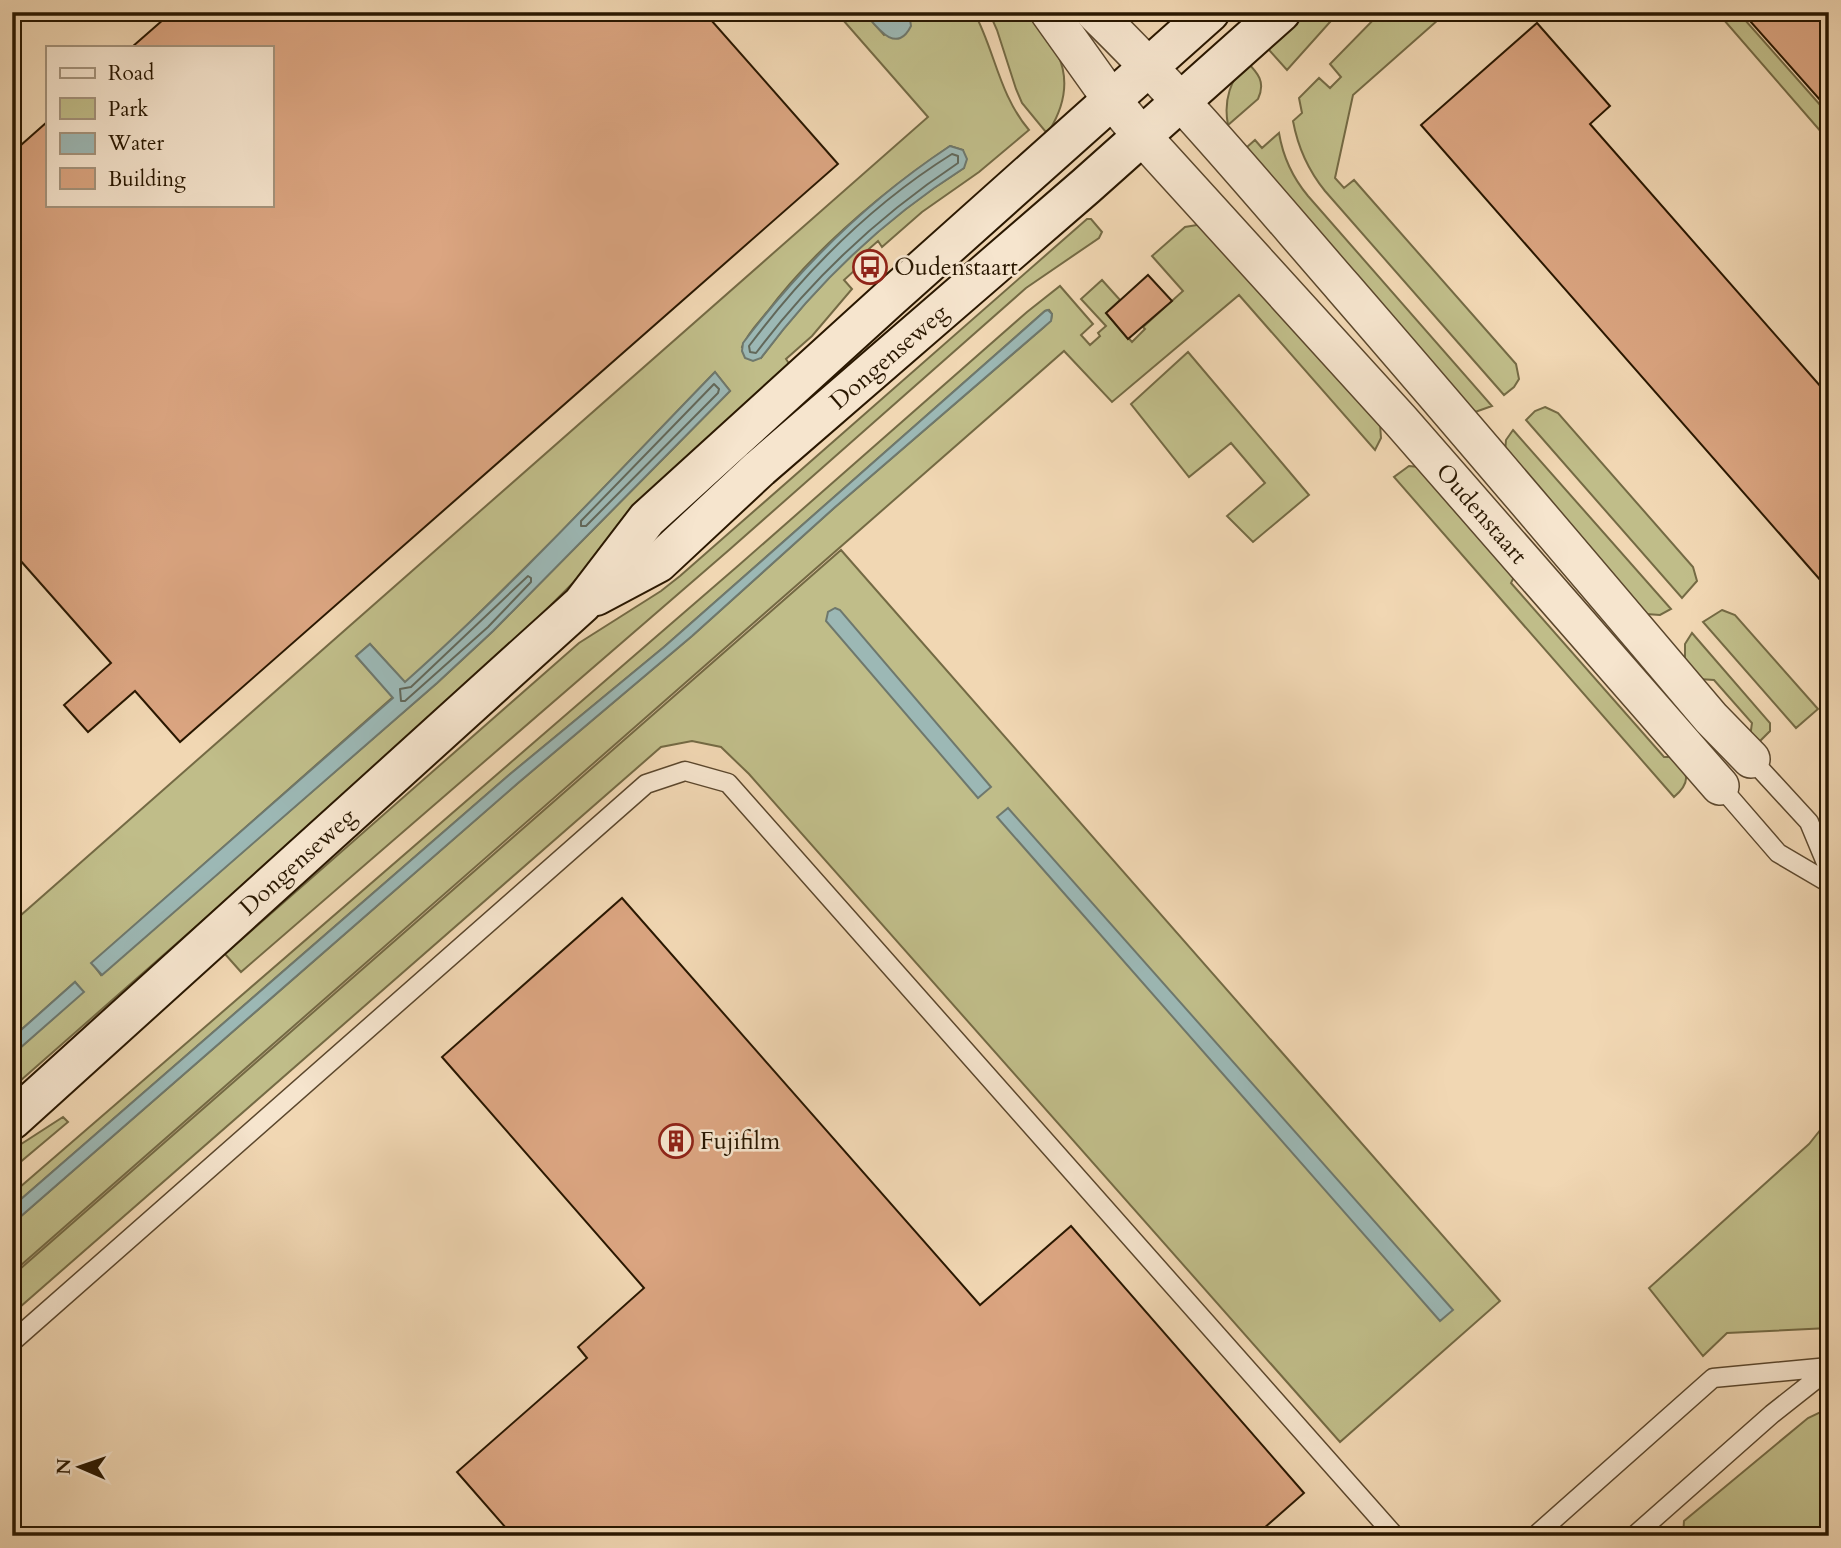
<svg xmlns="http://www.w3.org/2000/svg" width="1841" height="1548" viewBox="0 0 1841 1548" font-family="Cardo,serif">
  <rect width="100%" height="100%" fill="#f1d7b3"/>
  <filter id="stains"><feTurbulence type="fractalNoise" baseFrequency=".00286" numOctaves="4"/><feColorMatrix values="0 0 0 0 .2 0 0 0 0 .09 0 0 0 0 .02 0 0 0 .5 -.17"/></filter>
  <radialGradient id="worn" r=".72"><stop offset=".6" stop-color="#630" stop-opacity="0"/><stop offset="1" stop-color="#630" stop-opacity=".3"/></radialGradient>
  <!-- green -->
  <path fill="#c0bd89" stroke="#746a44" stroke-width="2" fill-rule="evenodd" d="M836 12H864L884 35 911 15 909 12H974C995 51 999 95 1029 130L979 172 922 212 882 247 878 241 862 255 866 260 844 280 852 289 812 336 786 359 790 365 531 625 348 793 12 1088V1055L83 992 75 982 12 1038V923L928 117ZM950 146 963 150 964 168C884 219 817 282 761 358L742 347C747 334 758 323 767 312 817 246 881 193 950 146ZM715 372 730 391 493 631 437 683 101 975 92 963 393 697 356 656 370 644 405 683 448 644 559 534Z
    M989 12H1029C1063 51 1078 84 1049 131H1045L1022 103 1016 89 997 30Z
    M1296 12H1339L1287 70 1262 42Z
    M1381 12H1447L1353 95 1335 178 1344 188 1354 180 1516 364 1519 379 1514 387 1504 395 1325 191C1308 170 1298 148 1293 121L1302 113 1299 98 1319 78 1330 88 1341 77 1330 64Z
    M1717 12H1738L1829 115V141Z
    M1246 61C1258 73 1266 82 1258 99L1228 125C1223 99 1231 81 1246 61Z
    M1279 133C1283 157 1293 178 1308 196L1492 406 1475 412 1239 154 1255 140 1262 148Z
    M1087 219H1091L1102 232 1099 238 1026 288 729 550 241 972 225 954 579 643 661 591 680 576Z
    M1203 224 1380 424 1381 438 1375 450 1239 295 1112 402 1064 351 12 1273V1224L518 783 692 636 834 508 1044 327 1051 320 1052 314 1049 310 1045 311 664 647 509 775 12 1207V1194L739 565 1027 312 1060 286 1093 324 1081 335 1090 345 1100 336 1098 333 1106 326 1081 299 1102 280 1120 300 1106 313 1132 342 1145 329 1143 327 1183 291 1152 256 1185 227Z
    M1188 352 1309 495 1253 542 1227 516 1265 483 1231 443 1189 477 1131 404Z
    M1545 407 1558 413 1693 567 1697 581 1682 598 1526 420 1535 411Z
    M1513 430 1671 609 1660 615 1646 614 1505 453 1506 440Z
    M1409 466 1419 467 1514 577 1511 583 1664 757H1668L1671 753C1685 771 1695 779 1674 797L1394 477Z
    M841 550 1500 1301 1340 1442 749 774 721 747 692 741 661 747 12 1314V1276Z
    M1722 610 1735 615 1818 709 1796 728 1703 622Z
    M1692 633 1770 723V731L1757 744 1750 737 1752 723 1714 680 1699 679 1685 663V644Z
    M63 1117 68 1122 12 1169V1150Z
    M1829 1119V1328L1727 1333 1703 1356 1649 1288 1809 1144Z
    M1829 1408V1536H1683L1684 1521 1808 1418Z"/>
  <!-- water -->
  <path fill="#9cb8b5" stroke="#6e786d" stroke-width="2" d="M864 12H909L911 26C896 56 876 26 864 12Z
    M950 146 963 150 967 159 964 168C884 219 817 283 761 358L753 361 745 358 742 351 743 343C802 265 868 200 950 146Z
    M1048 310 1052 314 1051 321 1044 327 834 508 692 636 518 783 12 1224V1207L509 775 664 647 1045 311Z
    M715 372 730 391 493 631 437 683 102 975 91 963 393 698 356 656 370 644 405 682C514 585 613 477 715 372Z
    M835 608 840 610 991 787 978 798 826 621 828 612Z
    M1008 808 1453 1310 1440 1321 997 817Z
    M75 982 84 992 12 1055V1038Z"/>
  <g fill="none" stroke-linecap="round" stroke-linejoin="round">
    <!-- shore -->
    <path stroke="#62685a" stroke-width="2" d="M952 154 958 156V163C880 215 813 277 756 353L750 352 749 346C806 270 872 204 952 154Z
      M714 384 719 389 718 393 586 526H581V521Z
      M528 576 531 578V582L488 627 405 701H401L400 689 411 687Z"/>
  </g>
  <!-- building -->
  <path fill="#dba581" stroke="#291700" stroke-width="2" d="M172 12H704L838 164 180 742 135 691 88 732 64 705 111 663 12 551V153L47 122V205H271V47H132Z
    M1742 12H1829V110Z
    M1537 23 1610 106 1590 124 1829 396V590L1421 125Z
    M1148 275 1172 301 1128 339 1106 313Z
    M622 898 980 1305 1071 1226 1304 1493 1255 1536H513L457 1472 587 1358 578 1347 644 1288 442 1057Z"/>
  <g fill="none" stroke-linecap="round" stroke-linejoin="round">
    <!-- lane casing -->
    <g stroke="#5b472d" stroke-width="21">
      <path id="lane" d="M1751 759 1809 822 1829 870
        M1720 786 1778 853 1829 883
        M12 1342 646 784 685 771 728 783 1395 1536
        M1535 1536 1713 1378 1829 1367
        M1634 1536 1772 1414 1829 1369"/>
    </g>
    <!-- street casing -->
    <g stroke="#5b472d" stroke-width="40">
      <g id="street">
        <path id="s1" d="M1049 12 1111 99 1141 135 1401 421 1720 786"/>
        <path d="M1094 12C1183 98 1262 194 1343 287 1467 430 1589 574 1711 718L1751 759"/>
      </g>
    </g>
    <!-- secondary casing -->
    <g stroke="#291700" stroke-width="42">
      <g id="secondary">
        <path id="s2" d="M596 596 658 563 760 468 1086 186 1281 12"/>
        <path id="s3" d="M12 1120 582 604 647 519 890 298 1210 12"/>
      </g>
    </g>
    <!-- lane -->
    <use href="#lane" stroke="#f6e5ce" stroke-width="18"/>
    <!-- street -->
    <use href="#street" stroke="#f6e5ce" stroke-width="37"/>
    <!-- secondary -->
    <use href="#secondary" stroke="#f6e5ce" stroke-width="38"/>
  </g>
  <!-- icons -->
  <defs>
    <g id="bus-ring" transform="scale(1.75)"><circle r="9.5" fill="#f6e5ce" stroke="#8f2418" stroke-width="1.5"/><path d="M-5-6H5V4H4V6H2V4H-2V6H-4V4H-5ZM-3.5-4V0h7V-4ZM-3.5 1.2v1.5H-2V1.2ZM2 1.2v1.5H3.5V1.2Z" fill="#8f2418"/></g>
    <g id="building-ring" transform="scale(1.75)"><circle r="9.5" fill="#f6e5ce" stroke="#8f2418" stroke-width="1.5"/><path d="M-4-6H4V6H1V3H-1V6H-4ZM-2.5-4.3h1.7v1.8h-1.7ZM.8-4.3h1.7v1.8H.8ZM-2.5-1h1.7V.8h-1.7ZM.8-1h1.7V.8H.8Z" fill="#8f2418"/></g>
  </defs>
  <g fill-rule="evenodd">
    <use href="#bus-ring" x="870" y="267"/>
    <use href="#building-ring" x="676" y="1141"/>
  </g>
  <g text-anchor="middle" dominant-baseline="central" stroke-width="5" stroke-linejoin="round" paint-order="stroke">
    <!-- poi labels -->
    <g font-size="24" fill="#291700" stroke="#f6e5ce" text-anchor="start">
      <text x="894" y="267">Oudenstaart</text>
      <text x="700" y="1141">Fujifilm</text>
    </g>
    <!-- street labels -->
    <g font-size="24" fill="#291700" stroke="#f6e5ce">
      <text stroke="none"><textPath href="#s2" startOffset="380">Dongenseweg</textPath></text>
      <text stroke="none"><textPath href="#s1" startOffset="663">Oudenstaart</textPath></text>
      <text stroke="none"><textPath href="#s3" startOffset="385">Dongenseweg</textPath></text>
    </g>
  </g>
  <!-- margin -->
  <rect width="1841" height="1548" fill="none" stroke="#f1d7b3" stroke-width="42"/>
  <rect x="14" y="14" width="1813" height="1520" fill="none" stroke="#291700" stroke-width="3.5"/>
  <rect x="21" y="21" width="1799" height="1506" fill="none" stroke="#291700" stroke-width="2"/>
  <!-- legend -->
  <rect x="46" y="46" width="228" height="161" fill="#f6e5ce" stroke="#a4937c" stroke-width="2"/>
  <rect x="60" y="68" width="35" height="10" fill="#f6e5ce" stroke="#a4937c" stroke-width="2"/>
  <text x="108" y="80" font-size="21" fill="#291700">Road</text>
  <rect x="60" y="98" width="35" height="21" fill="#c0bd89" stroke="#a4937c" stroke-width="2"/>
  <text x="108" y="116" font-size="21" fill="#291700">Park</text>
  <rect x="60" y="133" width="35" height="21" fill="#9cb8b5" stroke="#a4937c" stroke-width="2"/>
  <text x="108" y="150" font-size="21" fill="#291700">Water</text>
  <rect x="60" y="168" width="35" height="21" fill="#dba581" stroke="#a4937c" stroke-width="2"/>
  <text x="108" y="186" font-size="21" fill="#291700">Building</text>
  <!-- north arrow -->
  <g transform="translate(80 1467) rotate(272)" stroke="#f6e5ce" stroke-width="5" paint-order="stroke">
  <path d="M0-5L12 26L0 18L-12 26Z" fill="#291700"/>
  <text y="-10" font-size="19" font-weight="bold" text-anchor="middle" fill="#291700">N</text>
  </g>
  <rect width="100%" height="100%" filter="url(#stains)"/>
  <rect width="100%" height="100%" fill="url(#worn)"/>
</svg>
